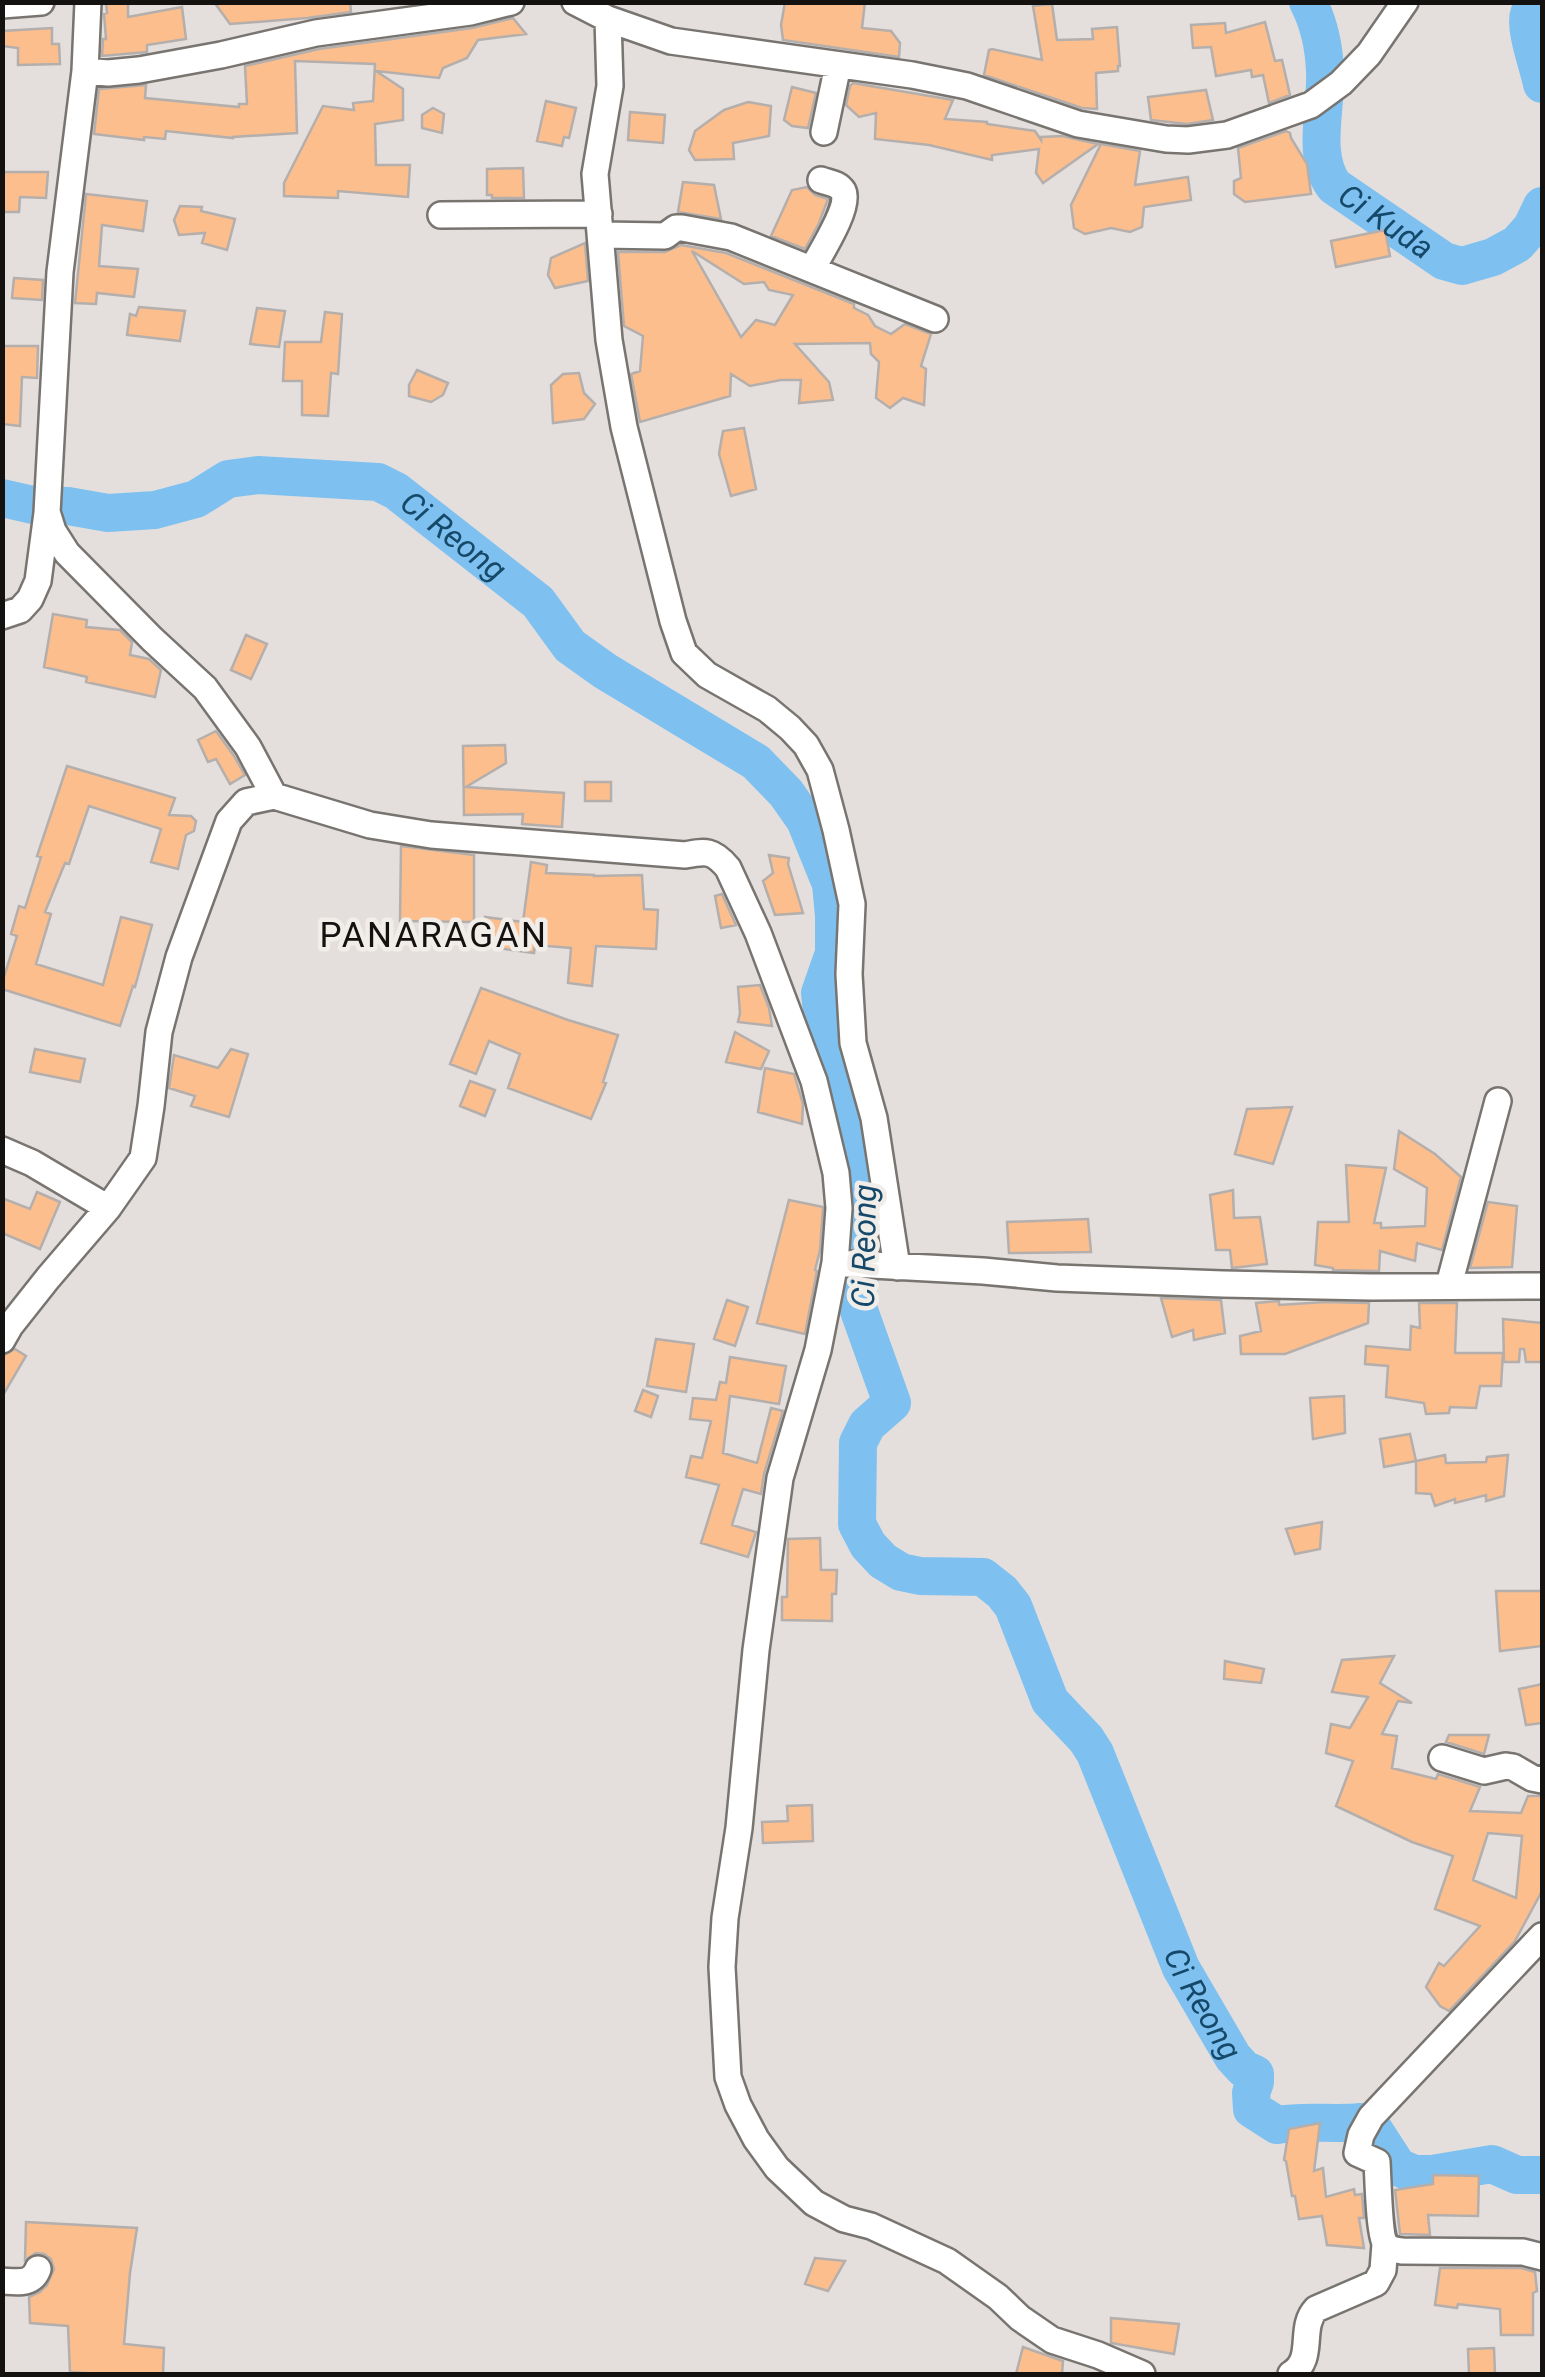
<svg xmlns="http://www.w3.org/2000/svg" width="1545" height="2377" viewBox="0 0 1545 2377" font-family="Roboto,sans-serif">
  <rect width="100%" height="100%" fill="#e4dfdc"/>
  <g fill="none" stroke-linecap="round" stroke-linejoin="round">
    <!-- river -->
    <g stroke="#7ec1f1" stroke-width="38">
      <path id="s1" d="M1308 2C1319 23 1324 47 1325 71 1327 108 1311 154 1334 186L1444 261 1462 266 1493 257 1517 244 1532 227 1542 206"/>
      <path d="M1542 4C1535 7 1532 6 1529 14 1524 28 1539 68 1542 84"/>
      <path id="s2" d="M2 498 33 505 68 506 108 513 155 510 196 499 228 479 258 475 378 482 396 491 538 602 570 646 605 671 756 762 786 793 805 820 831 884 834 916V953L820 993 827 1059 853 1112 864 1161 868 1193 857 1305 892 1403 867 1425 858 1443 857 1524 868 1545 883 1561 901 1572 920 1576 983 1577 1002 1592 1013 1606 1050 1701 1086 1739 1095 1753 1181 1968 1233 2057 1244 2069 1255 2074V2082L1251 2093 1252 2109 1277 2125C1305 2120 1333 2125 1361 2122L1374 2130 1398 2167 1414 2174H1432L1492 2164 1517 2175H1542"/>
    </g>
  </g>
  <!-- building -->
  <path fill="#fcbe8d" stroke="#b4afac" stroke-width="2.5" fill-rule="evenodd" d="M106 2H128V17L182 7 186 39 147 45V52L102 56 103 39H106L104 14 107 13Z
    M214 2H350L351 12 307 18 230 24Z
    M785 2H865L862 28 891 31 900 43 899 57 783 40 781 25Z
    M1052 4 1057 40 1093 39 1092 29 1117 27 1120 66H1118V71L1096 73 1097 109 1082 108 984 75 989 50 992 49 1042 60 1033 6Z
    M513 18 526 34 478 40 467 58 443 68 439 78 376 71 403 89V120L375 124 376 165H410L408 197 338 191V198L284 196V183L323 106 354 110 353 103 373 101 375 64 295 61 297 133 233 137V138L166 131 165 139 144 137V140L94 134 99 89 146 85 145 98 239 107V104H247L245 66 319 49 472 28Z
    M1265 22 1275 61 1282 60 1290 95 1269 103 1263 75 1252 77 1251 70 1216 76 1211 47 1193 48 1191 25 1225 23 1226 33Z
    M52 28V44H59L60 64 18 65V48L2 46V31Z
    M853 83 953 100 945 119 987 122V124L1035 131 1041 140V137L1062 136 1098 144 1043 183 1036 173 1039 149 992 155V160L929 145 875 139 876 113 859 117 846 105 850 86Z
    M792 87 816 93 808 128 792 126 784 120Z
    M1206 90 1213 120 1187 124 1151 120 1148 97Z
    M546 101 576 108 569 138 564 137 562 146 537 141Z
    M748 102 771 106 769 136 733 143 734 159 695 160 689 150 695 131 724 110Z
    M433 108 444 114 442 133 422 128V115Z
    M630 112 665 115 663 143 628 140Z
    M1286 131 1290 133 1291 138 1307 164 1311 194 1245 202 1234 194V181L1241 178 1238 148Z
    M1101 144 1140 151 1135 185 1188 177 1191 200 1144 207 1142 227 1130 232 1111 228 1085 234 1074 228 1071 205Z
    M523 168 524 198H492V195H487V169Z
    M2 172H48L46 198 20 197 19 212H2Z
    M683 182 714 185 721 219 678 212Z
    M807 187 815 195 828 199 819 223 805 249 771 236 792 190Z
    M86 194 147 201 143 231 102 225 99 266 138 269 134 297 97 293 96 304 75 303Z
    M180 206 202 207 201 211 235 219 227 250 202 243 205 233 179 235 174 220Z
    M1385 230 1390 256 1336 267 1331 241Z
    M585 243 588 281 555 288 548 275 551 258Z
    M681 245 726 253 854 304V308L868 315 875 326 891 334 905 324 931 334 921 366 926 369 924 405 903 398 890 408 876 398 879 362 871 354 870 343 795 344 829 382 833 400 799 403 801 380H781L750 386 731 374 730 396 640 422 631 374 640 371 643 336 624 326 618 252H665ZM692 251 744 284 764 282 769 290 793 295 775 325 756 320 741 337Z
    M14 278 43 280 42 300 12 298Z
    M139 307 185 311 180 341 127 335 130 314 136 316Z
    M257 308 285 311 279 347 250 344Z
    M325 312 342 314 338 374 331 373 328 416 302 415V381H283L285 342H321Z
    M2 346H38L37 378 22 377 20 426 2 424Z
    M417 370 448 383 443 395 431 402 409 396V385Z
    M579 373 584 393 595 404 584 419 553 423 551 385 563 374Z
    M744 428 756 489 731 496 719 454 721 442 723 431Z
    M53 614 87 620 86 627 120 630 132 642 130 655 149 659 161 670 155 697 86 682 87 677 44 667Z
    M246 635 267 644 251 679 231 670Z
    M216 731 234 756 245 775 230 784 216 759 208 762 198 740Z
    M505 745 506 763 466 787 564 793 562 827 522 824 523 814 464 815 463 746Z
    M67 766 175 798 169 815 191 816 196 821 194 831 186 835 178 869 151 862 161 829 89 806 69 864 65 863 45 912 51 914 36 964 103 985 121 917 152 925 135 987 133 986 120 1026 2 989V983L17 936 11 934 19 906 25 908 41 857 37 856Z
    M585 782H611V801H585Z
    M401 846 474 855V922L400 921Z
    M769 855 789 858 788 864 803 913 775 915 763 881 773 873Z
    M531 862 547 865 546 873 594 875V876L642 875 644 909 658 910 656 949 596 946 592 986 568 983 571 948 535 945 534 953 481 946 485 917 523 922Z
    M722 894 736 925 721 928 715 896Z
    M760 985 769 1008 772 1026 738 1022 740 1013 738 987Z
    M481 988 568 1020 618 1035 603 1082 606 1083 591 1119 508 1088 520 1054 489 1041 476 1074 450 1064Z
    M735 1032 769 1051 761 1069 726 1062Z
    M35 1049 85 1059 80 1082 30 1072Z
    M231 1049 248 1054 229 1117 191 1106 195 1096 169 1088 174 1055 218 1068Z
    M765 1068 794 1074 803 1104 802 1124 758 1112Z
    M470 1081 495 1090 485 1116 460 1106Z
    M1292 1107 1273 1164 1235 1154 1247 1109Z
    M1399 1131 1435 1154 1461 1177 1442 1250 1417 1243 1415 1261 1380 1251 1379 1271 1333 1270V1268L1315 1265 1318 1222H1349L1346 1165 1386 1168 1374 1223H1381V1228L1425 1226 1427 1188 1394 1169Z
    M1233 1190 1234 1218 1260 1217 1267 1264 1232 1268 1230 1250H1216L1210 1195Z
    M37 1192 60 1202 40 1249 2 1233V1198L30 1209Z
    M789 1200 823 1207 820 1250 815 1270 817 1271 805 1334 757 1323Z
    M1488 1202 1517 1206 1512 1267 1470 1268Z
    M1088 1219 1091 1252 1009 1253 1007 1222Z
    M1161 1298 1221 1300 1225 1333 1194 1340 1193 1330 1172 1337Z
    M727 1300 748 1307 735 1346 714 1339Z
    M1279 1301V1305L1325 1302 1369 1303 1368 1323 1285 1354H1241L1240 1336 1261 1331 1256 1303Z
    M1419 1303H1457L1455 1353H1503L1501 1386H1480L1476 1408 1450 1407 1449 1413 1426 1414 1424 1403 1386 1397 1388 1366 1365 1364 1366 1346 1410 1350 1411 1326 1420 1328Z
    M1503 1319 1542 1323V1362H1526L1524 1349H1520L1519 1362H1504Z
    M656 1339 694 1344 686 1392 647 1386Z
    M15 1349 26 1356 2 1397V1356Z
    M730 1357 786 1366 779 1404 730 1396 723 1453 757 1463 771 1408 783 1411 764 1474 761 1494 743 1489 732 1525 756 1532 748 1557 701 1543 719 1485 686 1477 691 1456 702 1458 711 1421 690 1419 693 1398 716 1400 720 1382 726 1383Z
    M643 1390 658 1396 651 1417 635 1411Z
    M1344 1396 1345 1433 1313 1439 1310 1398Z
    M1410 1434 1416 1461 1384 1467 1380 1439Z
    M1445 1455 1446 1463 1486 1462 1487 1457 1508 1455 1504 1496 1486 1501V1495L1455 1503V1499L1435 1506 1431 1494 1416 1493V1461Z
    M1322 1522 1320 1549 1295 1554 1286 1529Z
    M820 1538 821 1570H837L836 1594H832V1621L782 1620V1597H787L788 1539Z
    M1496 1591H1542V1646L1500 1651Z
    M1394 1656 1380 1683 1412 1703 1398 1701 1382 1734 1397 1736 1392 1768 1436 1779 1438 1774 1480 1787 1470 1811 1521 1813 1528 1796H1542V1891L1515 1941 1449 2011 1440 2006 1426 1987 1439 1963 1444 1966 1480 1926 1435 1909 1453 1856 1412 1842 1336 1806 1353 1761 1326 1753 1331 1724 1350 1728 1368 1697 1332 1692 1342 1660ZM1488 1833 1522 1836 1516 1898 1473 1880Z
    M1225 1661 1264 1669 1261 1683 1224 1679Z
    M1542 1684V1723L1526 1725 1519 1689Z
    M1449 1735H1489L1484 1754 1446 1742Z
    M812 1805 813 1841 763 1843 762 1822 788 1821 787 1806Z
    M1320 2123 1314 2171 1323 2168 1326 2197 1354 2189 1355 2195 1362 2194 1364 2218H1359L1364 2248 1327 2245 1322 2216 1299 2219 1295 2196H1292L1286 2161 1284 2160 1289 2129Z
    M1433 2175 1479 2176 1478 2216 1428 2215 1430 2235 1400 2234 1395 2190 1433 2184Z
    M26 2222 137 2228 130 2273 124 2344 164 2348 163 2374H101L70 2372 68 2326 30 2323 29 2297 40 2292 47 2285 54 2269 51 2259 44 2254 36 2253 25 2260Z
    M815 2258 845 2261 828 2291 805 2284Z
    M1440 2268H1521L1535 2272 1537 2291 1533 2293V2335H1501L1500 2309 1458 2304 1457 2308 1435 2305Z
    M1111 2318 1179 2324 1174 2354 1111 2343Z
    M1023 2347 1063 2361 1062 2374H1016Z
    M1494 2348 1495 2374H1469L1468 2349Z"/>
  <g fill="none" stroke-linecap="round" stroke-linejoin="round">
    <!-- minor casing -->
    <g stroke="#787470" stroke-width="30">
      <path id="minor" d="M575 2 608 19 671 41 912 75 967 86 1078 124 1166 139 1188 140 1227 135 1311 105 1341 83 1369 54 1405 2
        M2 5 41 2
        M608 19 610 86 595 174 609 340 624 427 673 621 684 653 707 675 767 709 790 728 806 745 820 770 836 830 852 904 849 974 853 1043 874 1118 897 1267
        M85 71 108 73 139 70 221 55 316 33 470 12 511 2
        M824 132 838 65
        M441 215 599 214
        M601 235 665 236 676 228H682L731 237 935 319
        M812 269C820 254 851 206 843 191 838 183 829 183 821 180
        M48 515 53 531 67 553 152 639 205 688 248 747 274 796
        M2 616 20 610 30 599 38 581 47 513 60 272 85 71 88 2
        M2 1150 32 1163 108 1208
        M835 1263 983 1271 1057 1278 1223 1284 1371 1287 1542 1286
        M1449 1285 1498 1101
        M2 1340 10 1326 48 1278 108 1208 143 1158 151 1106 159 1032 179 957 229 821 246 802 274 796 370 825 431 835 685 855C706 851 713 850 728 868L758 933 814 1081 836 1173 839 1208 835 1263 818 1350 780 1478 756 1650 739 1828 725 1918 722 1967 728 2077 738 2105 756 2139 777 2168 814 2203 844 2219 871 2226 947 2261 998 2297 1020 2318 1052 2340 1098 2355 1142 2374
        M1442 1758 1484 1771 1506 1766 1513 1767 1532 1778 1542 1780
        M1542 1936 1371 2117 1361 2135 1357 2153 1377 2162C1378 2177 1379 2237 1386 2245 1390 2250 1397 2250 1402 2251L1523 2252 1542 2257
        M2 2281C18 2282 32 2285 38 2269
        M1291 2374C1316 2359 1298 2328 1316 2309L1376 2283 1383 2270 1385 2244"/>
    </g>
    <!-- minor -->
    <use href="#minor" stroke="#fff" stroke-width="25"/>
  </g>
  <g text-anchor="middle" dominant-baseline="central" stroke-width="9" stroke-linejoin="round" paint-order="stroke">
    <!-- water labels -->
    <g font-size="32" font-style="italic" fill="#164969" stroke="#f1ede9">
      <text stroke="none"><textPath href="#s1" startOffset="252">Ci Kuda</textPath></text>
      <text stroke="none"><textPath href="#s2" startOffset="478">Ci Reong</textPath></text>
      <text transform="translate(864 1246) rotate(-89)">Ci Reong</text>
      <text stroke="none"><textPath href="#s2" startOffset="2310">Ci Reong</textPath></text>
    </g>
    <!-- quarter labels -->
    <g font-size="35" letter-spacing="2.5" fill="#141211" stroke="#f1ede9">
      <text x="434" y="935">PANARAGAN</text>
    </g>
  </g>
  <!-- border -->
  <rect width="1545" height="2377" fill="none" stroke="#141211" stroke-width="10"/>
</svg>
